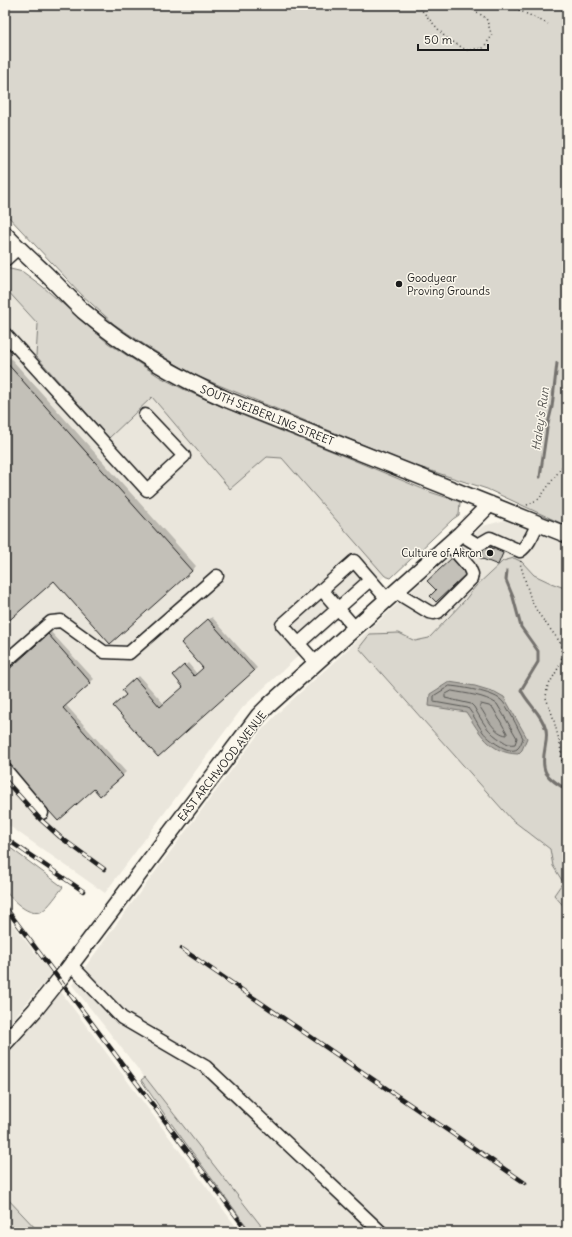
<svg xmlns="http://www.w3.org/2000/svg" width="572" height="1237" viewBox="0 0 572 1237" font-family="Delius,sans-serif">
  <rect width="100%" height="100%" fill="#fbf7ec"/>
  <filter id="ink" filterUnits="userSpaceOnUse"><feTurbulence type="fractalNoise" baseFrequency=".025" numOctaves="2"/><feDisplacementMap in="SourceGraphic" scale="8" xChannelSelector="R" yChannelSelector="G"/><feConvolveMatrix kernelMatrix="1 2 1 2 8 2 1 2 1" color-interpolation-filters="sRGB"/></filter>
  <g filter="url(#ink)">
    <!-- built -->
    <path fill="#eae6dc" d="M5 288 38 324 36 356 109 438 152 397 230 489 267 457 282 458 385 576 243 707 105 893 5 823Z
      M513 518 567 539V589L551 583 534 575 522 562 514 558 503 561 475 587 465 600 429 638 415 641 399 633 359 648 511 819 550 849 553 866 563 882 554 895 567 910V1232H266L72 985 132 903 260 732 280 711 483 526Z
      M5 915 52 974 5 1028Z
      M61 992 240 1232H5V1053Z"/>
    <!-- green -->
    <path fill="#dad7ce" stroke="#7b7a75" d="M5 5H567V526L487 489 410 464 192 374 148 347 114 324 82 295 5 213Z
      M6 268 23 272 42 286 108 343 160 377 187 391 244 416 334 452 430 492 460 502 459 515 453 519 391 578 385 576 282 458 267 457 230 489 152 397 109 438 36 356 38 324 5 288V269Z
      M514 558 522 562 534 575 551 583 567 589V688L562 696 565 718 567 723V910L554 895 563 882 553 866 550 849 511 819 359 648 370 634 399 633 415 641 429 638 465 600 475 587 503 561Z
      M5 844 63 887C58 893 49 907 42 911 29 918 13 900 5 891Z
      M145 1077 266 1232H251L165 1115 141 1080Z
      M5 1196 39 1232H5Z"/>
    <!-- water -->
    <path fill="#afaca5" stroke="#74726e" d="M449 682 475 686 495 692 504 697 527 738 522 750 518 754C489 753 480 733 466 712L429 706 430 694Z"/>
    <!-- shadow -->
    <path fill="#0003" d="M5 352 196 566 192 571 54 579 5 623Z
      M488 544 505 551 498 564 481 557Z
      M456 556 469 570 436 600 437 590 429 581Z
      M212 617 257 668 158 756 127 694 126 687 139 676 164 704 184 687 177 672 188 663 197 674 204 668 185 640Z
      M51 632 94 679 66 705 126 772 101 795 94 788 5 760V674Z"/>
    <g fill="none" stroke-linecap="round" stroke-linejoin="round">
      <!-- shore -->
      <path stroke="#575653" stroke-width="1" d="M450 686C462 687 492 692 501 700 508 706 518 729 523 738 522 741 520 747 517 749 509 755 488 739 483 732 477 724 474 715 468 708L434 702V696Z
        M452 691C467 694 484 695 497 704L517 738 515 744C510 745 507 744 503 741 488 733 482 721 474 707L471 704 445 698V695Z
        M481 704 489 706 493 708 507 733V735C494 734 487 717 480 707Z"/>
      <!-- stream -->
      <path stroke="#74726e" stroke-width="3" d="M540 477 547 428 552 407 557 363
        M507 571 506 580 513 597 521 627 538 651V662L521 690C528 704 542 714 546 730 547 735 546 743 545 748 540 774 547 777 567 790"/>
    </g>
    <!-- building -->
    <path fill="#c3c0b8" stroke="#1c1c1c" d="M5 361 192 571 110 644 54 581 5 624Z
      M485 545 503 553 498 565 480 558Z
      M452 558 466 574 436 602 430 596 436 590 427 581Z
      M208 619 254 671 158 757 113 706 126 695 122 690 135 678 160 707 183 687 173 675 184 665 194 676 203 668 181 643Z
      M48 634 91 683 63 708 123 776 100 796 94 789 58 821 5 762V673Z"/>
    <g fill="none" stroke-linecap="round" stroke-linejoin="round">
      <!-- minor casing -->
      <g stroke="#1c1c1c" stroke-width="15">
        <path id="minor" d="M5 260 18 248
          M5 334 147 490 184 456 145 415
          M460 534 478 545 490 538 520 551C529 545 533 533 538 523
          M322 590 355 628
          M396 592 429 612 434 613 438 612 471 579 472 574 469 567 449 544
          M298 644 370 580
          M5 662 51 622 61 621 104 652 129 653 217 576
          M316 663 282 625 354 561 387 599
          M5 769 42 813
          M71 965 122 1018 206 1067 381 1232"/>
      </g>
      <!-- major casing -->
      <g stroke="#1c1c1c" stroke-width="18">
        <path id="major" d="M5 234C17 247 29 258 42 270 56 283 69 298 83 311 127 348 176 377 228 400L567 535
          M5 1043 35 1010 67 970 259 715 269 705 460 534 490 504"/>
      </g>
      <!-- path -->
      <path stroke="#1c1c1c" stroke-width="1.5" stroke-dasharray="1 3" stroke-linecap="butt" d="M417 5 445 37 466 50 483 48 492 36 486 18 466 5
        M508 5 548 24
        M527 505 539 499 567 460
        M521 561 520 563 531 600 538 613 560 642 562 654 561 663 547 688 546 698 553 717 560 744 562 762 567 771"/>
      <!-- minor -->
      <use href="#minor" stroke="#fbf7ec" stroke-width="12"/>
      <!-- major -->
      <use href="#major" stroke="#fbf7ec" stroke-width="15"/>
      <!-- rail casing -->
      <g stroke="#1c1c1c" stroke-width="4.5">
        <path id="rail" d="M5 780 40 819 60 837 104 869
          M5 838 83 891
          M5 907 248 1232
          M182 949 525 1183"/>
      </g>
      <!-- rail -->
      <use href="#rail" stroke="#fbf7ec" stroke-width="3" stroke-dasharray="9" stroke-linecap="butt"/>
    </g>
  </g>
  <!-- markers -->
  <g fill="#1c1c1c" stroke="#fbf7ec" stroke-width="1.5">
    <circle cx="399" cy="284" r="4"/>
    <circle cx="490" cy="553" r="4"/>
  </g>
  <g text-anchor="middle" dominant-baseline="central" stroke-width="3" stroke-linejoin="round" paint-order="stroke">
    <!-- poi labels -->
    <g font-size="11" fill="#1c1c1c" stroke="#fbf7ec" text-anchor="start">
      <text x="407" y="278">Goodyear<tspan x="407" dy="13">Proving Grounds</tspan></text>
      <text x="482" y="553" text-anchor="end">Culture of Akron</text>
    </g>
    <!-- street labels -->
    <g font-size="11" fill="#1c1c1c" stroke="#fbf7ec">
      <text transform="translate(267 415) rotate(22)">SOUTH SEIBERLING STREET</text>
      <text transform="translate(222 766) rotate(-52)">EAST ARCHWOOD AVENUE</text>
    </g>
    <!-- water labels -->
    <g font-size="12" font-style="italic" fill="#575653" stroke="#fbf7ec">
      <text transform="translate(540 419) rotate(-82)">Haley's Run</text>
    </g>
  </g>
  <!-- margin -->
  <rect width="572" height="1237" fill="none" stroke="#fbf7ec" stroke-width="20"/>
  <rect x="10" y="10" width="552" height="1217" fill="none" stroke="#1c1c1c" stroke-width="1.5" filter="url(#ink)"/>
  <!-- scale -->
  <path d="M418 44v6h70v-6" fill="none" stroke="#1c1c1c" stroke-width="2"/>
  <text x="424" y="44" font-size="12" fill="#1c1c1c" stroke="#fbf7ec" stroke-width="3" paint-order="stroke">50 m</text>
</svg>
